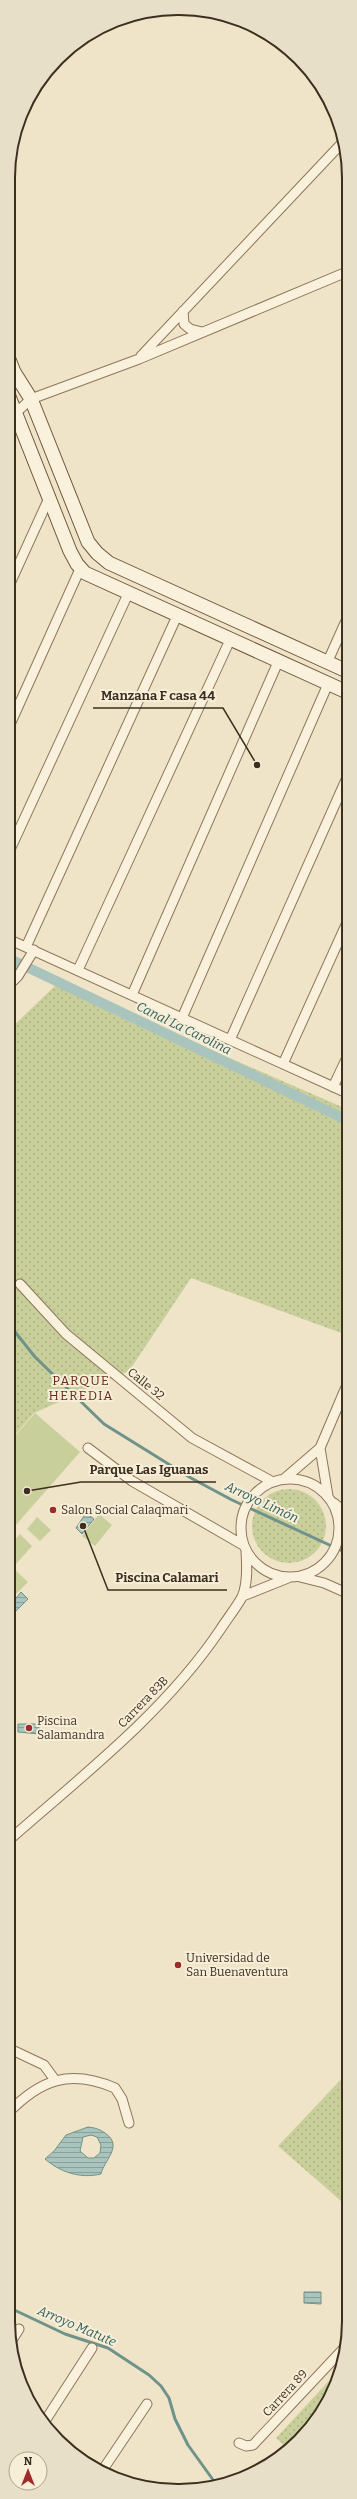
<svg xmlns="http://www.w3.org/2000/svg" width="357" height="2499" viewBox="0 0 357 2499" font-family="Bitter,serif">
  <defs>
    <pattern id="grass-dots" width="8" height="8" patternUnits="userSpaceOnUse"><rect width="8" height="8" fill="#c9cf9b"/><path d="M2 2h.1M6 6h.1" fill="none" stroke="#aeb285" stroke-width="1.8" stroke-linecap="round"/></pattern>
    <pattern id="water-rules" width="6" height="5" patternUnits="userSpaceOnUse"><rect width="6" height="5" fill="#a9c4bc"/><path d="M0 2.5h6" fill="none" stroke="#8ba098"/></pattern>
  </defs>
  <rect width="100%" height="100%" fill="#f0e4c8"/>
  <!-- grass -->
  <path fill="url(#grass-dots)" d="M58 983 349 1110V1313L344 1334 191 1278 129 1371 34 1413 8 1443V1031Z
    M252 1526a37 37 0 1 1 74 0a37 37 0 1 1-74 0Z
    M349 2071V2208L278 2146Z
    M338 2371 332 2396 289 2450 276 2438Z"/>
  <!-- green -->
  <path fill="#c9cf9b" d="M35 1413 80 1452 8 1534V1444Z
    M99 1514 112 1525 95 1546 82 1536Z
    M37 1517 51 1530 40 1541 27 1529Z
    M20 1534 32 1546 16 1564 8 1557V1547Z
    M14 1569 28 1582 16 1594 8 1587V1575Z"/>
  <!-- water -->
  <path fill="url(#water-rules)" stroke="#6f938a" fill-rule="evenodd" d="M86 1513 94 1519 82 1534 76 1528Z
    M21 1592 28 1599 12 1615 8 1608Z
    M18 1724H39V1734L18 1732Z
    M88 2127C96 2128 99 2129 105 2133 124 2146 104 2160 101 2174 80 2179 60 2172 45 2159L54 2151 66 2135ZM91 2135 97 2137 101 2145 100 2153 94 2158H88L80 2151 83 2137Z
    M304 2292H321V2304L304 2303Z"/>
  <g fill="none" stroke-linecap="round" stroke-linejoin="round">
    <!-- stream -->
    <path stroke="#6f938a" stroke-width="3" d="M8 1323 35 1357 104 1424 191 1478 232 1500 349 1554
      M8 2307 65 2334 108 2348 149 2375 161 2386 169 2398 175 2419 188 2445 216 2484"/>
    <!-- canal -->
    <path stroke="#a9c4bc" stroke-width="10" d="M8 958 349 1121"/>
    <!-- street casing -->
    <g stroke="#8d765c" stroke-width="11">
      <path id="street" d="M183 311 184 324 190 329 202 332
        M141 356 342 143
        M8 420 31 399 139 359 349 271
        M8 588 49 498
        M327 663 349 614
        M8 729 80 569
        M8 854 128 594
        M8 939 349 1094
        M26 947 177 616
        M78 970 230 640
        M8 986 18 976 34 950
        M132 995 278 662
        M182 1018 328 684
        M230 1040 349 773
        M283 1064 349 918
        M333 1087 349 1053
        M20 1284 66 1334 192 1438 273 1482
        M88 1448 132 1481 243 1545
        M320 1448 328 1496
        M241 1528a49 49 0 1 1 98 0a49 49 0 1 1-98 0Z
        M284 1479 320 1448 349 1380
        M334 1503 349 1515
        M300 1577 324 1583 349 1594
        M243 1596 288 1578
        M8 1841C83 1775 164 1713 220 1630 227 1619 236 1608 242 1597 248 1584 247 1566 246 1552
        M8 2048 44 2065 55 2080
        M8 2113C41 2079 70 2069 115 2088L122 2099 129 2123
        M12 2340 19 2329
        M45 2421 92 2348
        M239 2443 246 2446 253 2445 345 2347
        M102 2471 147 2404"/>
    </g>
    <!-- secondary casing -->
    <g stroke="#6f573f" stroke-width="15">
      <path id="secondary" d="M8 357 14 372 31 399 88 542 97 553 109 563 349 672
        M8 394 70 551 77 564 85 573 349 693"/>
    </g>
    <!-- street -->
    <use href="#street" stroke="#faf1dc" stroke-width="9"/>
    <!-- secondary -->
    <use href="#secondary" stroke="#faf1dc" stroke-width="13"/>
  </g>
  <!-- markers -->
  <g fill="#9e2a2b" stroke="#f7eed8" stroke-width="1.5">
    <circle cx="53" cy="1510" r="4"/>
    <circle cx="29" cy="1728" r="4"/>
    <circle cx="178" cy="1965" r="4"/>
  </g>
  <g text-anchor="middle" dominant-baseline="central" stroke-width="4" stroke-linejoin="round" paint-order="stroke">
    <!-- street labels -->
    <g font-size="12" fill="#3d2e20" stroke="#f7eed8">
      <text transform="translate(146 1384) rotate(39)">Calle 32</text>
      <text transform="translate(143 1702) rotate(-46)">Carrera 83B</text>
      <text transform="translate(285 2393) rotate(-47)">Carrera 89</text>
    </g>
    <!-- poi labels -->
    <g font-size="12" fill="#3d2e20" stroke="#f7eed8" text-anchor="start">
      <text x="61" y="1510">Salon Social Calaqmari</text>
      <text x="37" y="1721">Piscina<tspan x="37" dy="14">Salamandra</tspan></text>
      <text x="186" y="1958">Universidad de<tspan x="186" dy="14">San Buenaventura</tspan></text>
    </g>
    <!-- water labels -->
    <g font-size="13" font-style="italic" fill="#2f5d5a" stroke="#f7eed8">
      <text transform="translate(184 1028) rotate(26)">Canal La Carolina</text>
      <text transform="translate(262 1502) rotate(25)">Arroyo Limón</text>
      <text transform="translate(77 2326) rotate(23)">Arroyo Matute</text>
    </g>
    <!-- neighbourhood labels -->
    <g font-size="13" letter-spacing="1" fill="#6b2e1e" stroke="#f7eed8">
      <text x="81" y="1380">PARQUE<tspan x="81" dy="15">HEREDIA</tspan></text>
    </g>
  </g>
  <!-- crop -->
  <path d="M0 0H357V2499H0ZM178 15H179A163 163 0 0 1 342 178V2321A163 163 0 0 1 179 2484H178A163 163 0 0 1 15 2321V178A163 163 0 0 1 178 15Z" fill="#e8dfc9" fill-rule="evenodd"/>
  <path fill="none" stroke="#3d2e20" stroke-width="2" d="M178 15H179A163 163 0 0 1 342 178V2321A163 163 0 0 1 179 2484H178A163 163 0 0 1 15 2321V178A163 163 0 0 1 178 15Z"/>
  <!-- callouts -->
  <path fill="none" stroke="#3d2e20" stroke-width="1.5" d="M257 765L223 708H93M27 1491L81 1482H216M83 1526L108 1590H227"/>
  <g fill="#3d2e20" stroke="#f7eed8" stroke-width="1.5">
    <circle cx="257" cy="765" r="4"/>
    <circle cx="27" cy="1491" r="4"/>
    <circle cx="83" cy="1526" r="4"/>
  </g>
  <g font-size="13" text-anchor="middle" font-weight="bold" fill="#3d2e20" stroke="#f7eed8" stroke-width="4" stroke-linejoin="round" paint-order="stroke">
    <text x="158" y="700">Manzana F casa 44</text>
    <text x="149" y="1474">Parque Las Iguanas</text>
    <text x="167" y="1582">Piscina Calamari</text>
  </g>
  <!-- north arrow -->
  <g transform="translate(28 2471)"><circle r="19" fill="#f7eed8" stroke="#ada18e"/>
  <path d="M0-3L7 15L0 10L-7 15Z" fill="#9e2a2b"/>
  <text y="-6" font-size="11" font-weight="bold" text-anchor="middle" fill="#3d2e20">N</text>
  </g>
</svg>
